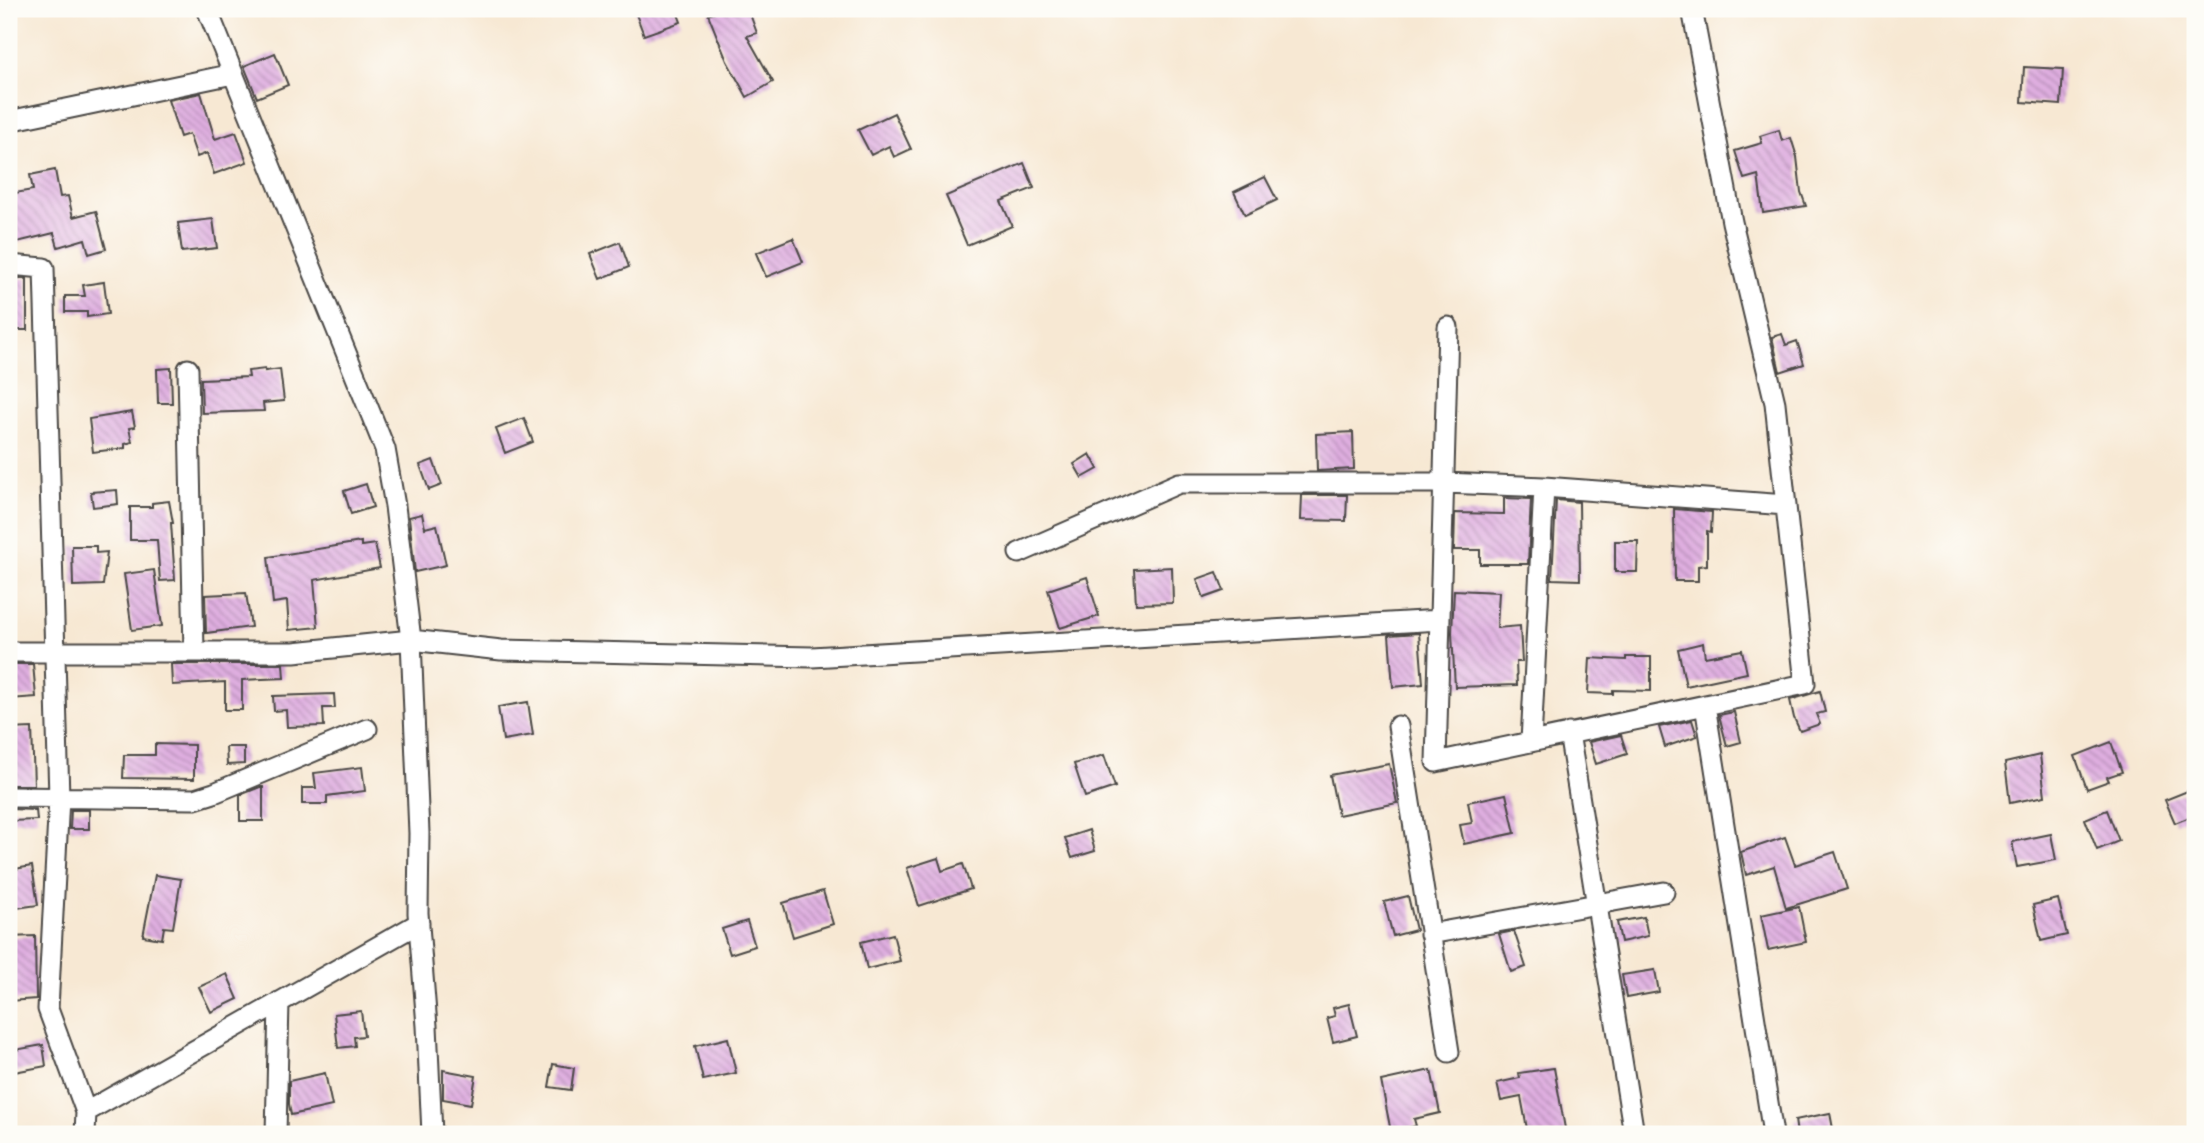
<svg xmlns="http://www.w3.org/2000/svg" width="2204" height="1143" viewBox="0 0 2204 1143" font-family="'Libre Bodoni',serif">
  <defs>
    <pattern id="building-back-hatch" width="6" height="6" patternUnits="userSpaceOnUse" patternTransform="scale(1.75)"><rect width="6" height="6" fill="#dfaee0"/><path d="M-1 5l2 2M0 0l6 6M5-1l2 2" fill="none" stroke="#b58eb6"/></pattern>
  </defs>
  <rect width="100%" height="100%" fill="#fdfcf7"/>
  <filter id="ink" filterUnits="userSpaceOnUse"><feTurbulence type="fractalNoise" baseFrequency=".0143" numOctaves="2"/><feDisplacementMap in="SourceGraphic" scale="14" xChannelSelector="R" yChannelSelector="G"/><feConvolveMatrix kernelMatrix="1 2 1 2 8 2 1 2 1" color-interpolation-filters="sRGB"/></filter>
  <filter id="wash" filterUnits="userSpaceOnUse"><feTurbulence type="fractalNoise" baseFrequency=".00686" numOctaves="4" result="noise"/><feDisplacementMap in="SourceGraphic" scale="28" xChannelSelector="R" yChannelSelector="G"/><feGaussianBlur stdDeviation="1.57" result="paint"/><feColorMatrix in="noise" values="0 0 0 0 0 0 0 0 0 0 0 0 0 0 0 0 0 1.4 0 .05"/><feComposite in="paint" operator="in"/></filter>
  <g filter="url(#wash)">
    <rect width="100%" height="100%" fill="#f7e8d3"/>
    <g id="blocks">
      <!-- building -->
      <path fill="url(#building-back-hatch)" d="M634 9H676L681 22 644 35Z
        M721 9H748L757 33 747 36 773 82 747 97 727 61 708 14Z
        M275 53 288 85 257 98 244 66Z
        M2024 67 2063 69 2061 105 2022 102Z
        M201 93 215 139 236 132 247 162 214 174 207 153 197 157 189 134 180 137 168 100Z
        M894 113 911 149 894 157 889 146 871 155 858 130Z
        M1779 130 1782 141 1791 138 1797 157 1801 192 1806 206 1763 213 1758 175 1744 179 1735 151 1762 143 1760 136Z
        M1024 163 1034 188 1001 201 1012 226 967 245 946 196Z
        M55 170 60 197 68 196 73 217 96 211 106 249 89 254 85 239 58 247 54 233 9 244V194L33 190 30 175Z
        M1265 177 1277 200 1245 215 1234 192Z
        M213 219 217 248 182 252 178 223Z
        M793 238 803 262 766 277 756 253Z
        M620 242 629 267 600 279 590 254Z
        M9 277 27 279V330H9Z
        M104 282 108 314 87 317V312H65V296H85L83 285Z
        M1782 334 1786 345 1797 341 1804 364 1780 372 1772 337Z
        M171 368 172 403H158L157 369Z
        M265 369V371L280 369 284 401 263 403 264 411 202 413 201 379 249 377 248 371Z
        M132 412 135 427 129 428 132 442 125 444V448L93 452 89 419Z
        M524 418 533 442 505 453 496 429Z
        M1353 432 1354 469 1317 471 1316 434Z
        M1090 454 1098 469 1082 478 1074 464Z
        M433 460 442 485 429 490 420 465Z
        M366 484 373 507 351 514 344 491Z
        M117 490 118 504 93 507 91 492Z
        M1302 495H1347L1346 521 1301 520Z
        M1504 498 1531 499 1528 564H1480V550H1454L1455 513 1504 514Z
        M1556 500 1579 502 1580 580 1552 579Z
        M169 501 173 523H171L175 580 160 581 157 540H130V507H152V503Z
        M1674 509 1712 512 1711 532 1707 531V565L1698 566V581H1675Z
        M422 514 425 528 437 525 446 565 415 572 409 517Z
        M1615 541H1638L1637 572H1615Z
        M361 542V546L375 544 380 568 314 580 318 627 289 630 287 601 273 603 268 557Z
        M72 546H96V553L107 552 103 585 73 586Z
        M1172 567 1173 603 1136 604 1134 569Z
        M154 570 162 626 132 630 124 574Z
        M1217 572 1224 591 1204 598 1197 579Z
        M1087 577 1099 616 1060 628 1048 590Z
        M1454 590 1499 592 1497 628 1520 626 1522 662H1516L1517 685 1455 687 1452 633Z
        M246 593 251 627 206 633 205 595Z
        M1419 633 1423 684 1393 687 1389 635Z
        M1703 643 1705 657 1742 650 1747 673 1686 686 1678 649Z
        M1626 657H1651V691L1613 690V694L1588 693 1590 658 1626 660Z
        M10 664H33L36 697 10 699Z
        M171 664H283L284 678 242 680V710H225V682L172 685Z
        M1820 691 1825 712 1816 714 1820 724 1800 731 1794 718 1790 700Z
        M334 694 335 708H323L324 726 287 727 286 710 274 711 273 696Z
        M528 702 533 735 503 740 498 707Z
        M1734 712 1741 742 1727 746 1719 715Z
        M1692 720 1697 736 1665 747 1659 727Z
        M32 728 34 785H9V729Z
        M1621 735 1627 754 1596 764 1589 742Z
        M2111 742 2122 772 2107 777 2109 781 2087 789 2075 756Z
        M155 744 194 745V779L123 778 124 755H155Z
        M226 747H244V764L227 765Z
        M1104 755 1115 787 1085 797 1074 764Z
        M2040 755 2045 796 2010 803 2005 763Z
        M1389 764 1397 803 1338 815 1330 775Z
        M362 767 365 791 327 796V804H302V788H316L314 773Z
        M260 787H263V821H240V795Z
        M2195 788V815L2175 823 2165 800Z
        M1506 794 1515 833 1464 844 1460 825 1472 823 1468 802Z
        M9 809 36 810 37 820 9 821Z
        M71 810H89V829H70Z
        M2107 810 2119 841 2097 850 2085 819Z
        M1089 830 1095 851 1072 858 1065 838Z
        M2051 834 2056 860 2017 867 2012 842Z
        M1785 837 1795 865 1835 852 1847 889 1786 908 1774 866 1746 875 1741 852Z
        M938 858 942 871 963 864 971 889 919 906 907 868Z
        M32 866 38 905 9 909V870Z
        M155 875 181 879 173 928 164 927 162 939 143 936Z
        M823 891 833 924 793 937 783 903Z
        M1408 896 1416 930 1393 936 1384 902Z
        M2058 899 2067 935 2041 941 2033 905Z
        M1799 907 1806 942 1768 950 1761 915Z
        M1644 917 1648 936 1621 942 1617 922Z
        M747 921 755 946 730 954 722 929Z
        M1514 931 1526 967 1511 972 1499 934Z
        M893 934 900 961 867 969 861 942Z
        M35 936 36 999 9 1001V937Z
        M1655 970 1659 992 1626 998 1622 975Z
        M227 974 238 999 211 1012 199 987Z
        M1349 1004 1357 1036 1333 1042 1327 1018 1335 1016 1333 1008Z
        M361 1011 364 1036 354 1037 355 1046 338 1048 334 1014Z
        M728 1038 736 1073 703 1080 695 1046Z
        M43 1045 46 1066 9 1073V1051Z
        M553 1064 574 1068 571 1090 549 1087Z
        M1554 1068 1566 1134H1528L1521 1097 1501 1101 1497 1083 1520 1078 1519 1073Z
        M443 1070 476 1076 471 1104 443 1099Z
        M1431 1070 1440 1113 1414 1119 1416 1126 1391 1132 1381 1081Z
        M325 1073 332 1106 291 1115 289 1104V1081Z
        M1830 1113 1834 1134H1797L1795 1120Z"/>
    </g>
  </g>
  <g filter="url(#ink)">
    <use href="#blocks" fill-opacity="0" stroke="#4a4744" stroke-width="2"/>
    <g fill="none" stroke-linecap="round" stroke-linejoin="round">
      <!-- minor casing -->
      <g stroke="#4a4744" stroke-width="23">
        <path id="minor" d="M207 9 385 449 395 506 411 640 419 833 418 913 427 1026 432 1134
          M9 121 233 74
          M9 265 44 268 59 798 48 1009 86 1112 85 1134
          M1448 327 1436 762 1805 684 1775 403 1732 222 1692 9
          M188 369 194 652
          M1019 553 1179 483H1444L1544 487 1786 505
          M9 652H294L411 640 501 650 812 657 1440 620
          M1705 705 1773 1134
          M1398 726 1449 1052
          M1569 733 1634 1134
          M1531 742 1544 487
          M9 797 195 799 214 793 367 729
          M1430 934 1664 892
          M86 1112 419 923
          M276 1134 279 1002"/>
      </g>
      <!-- minor -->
      <use href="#minor" stroke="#fff" stroke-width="19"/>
    </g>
  </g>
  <!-- margin -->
  <rect width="2204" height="1143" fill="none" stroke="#fdfcf7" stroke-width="35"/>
</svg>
